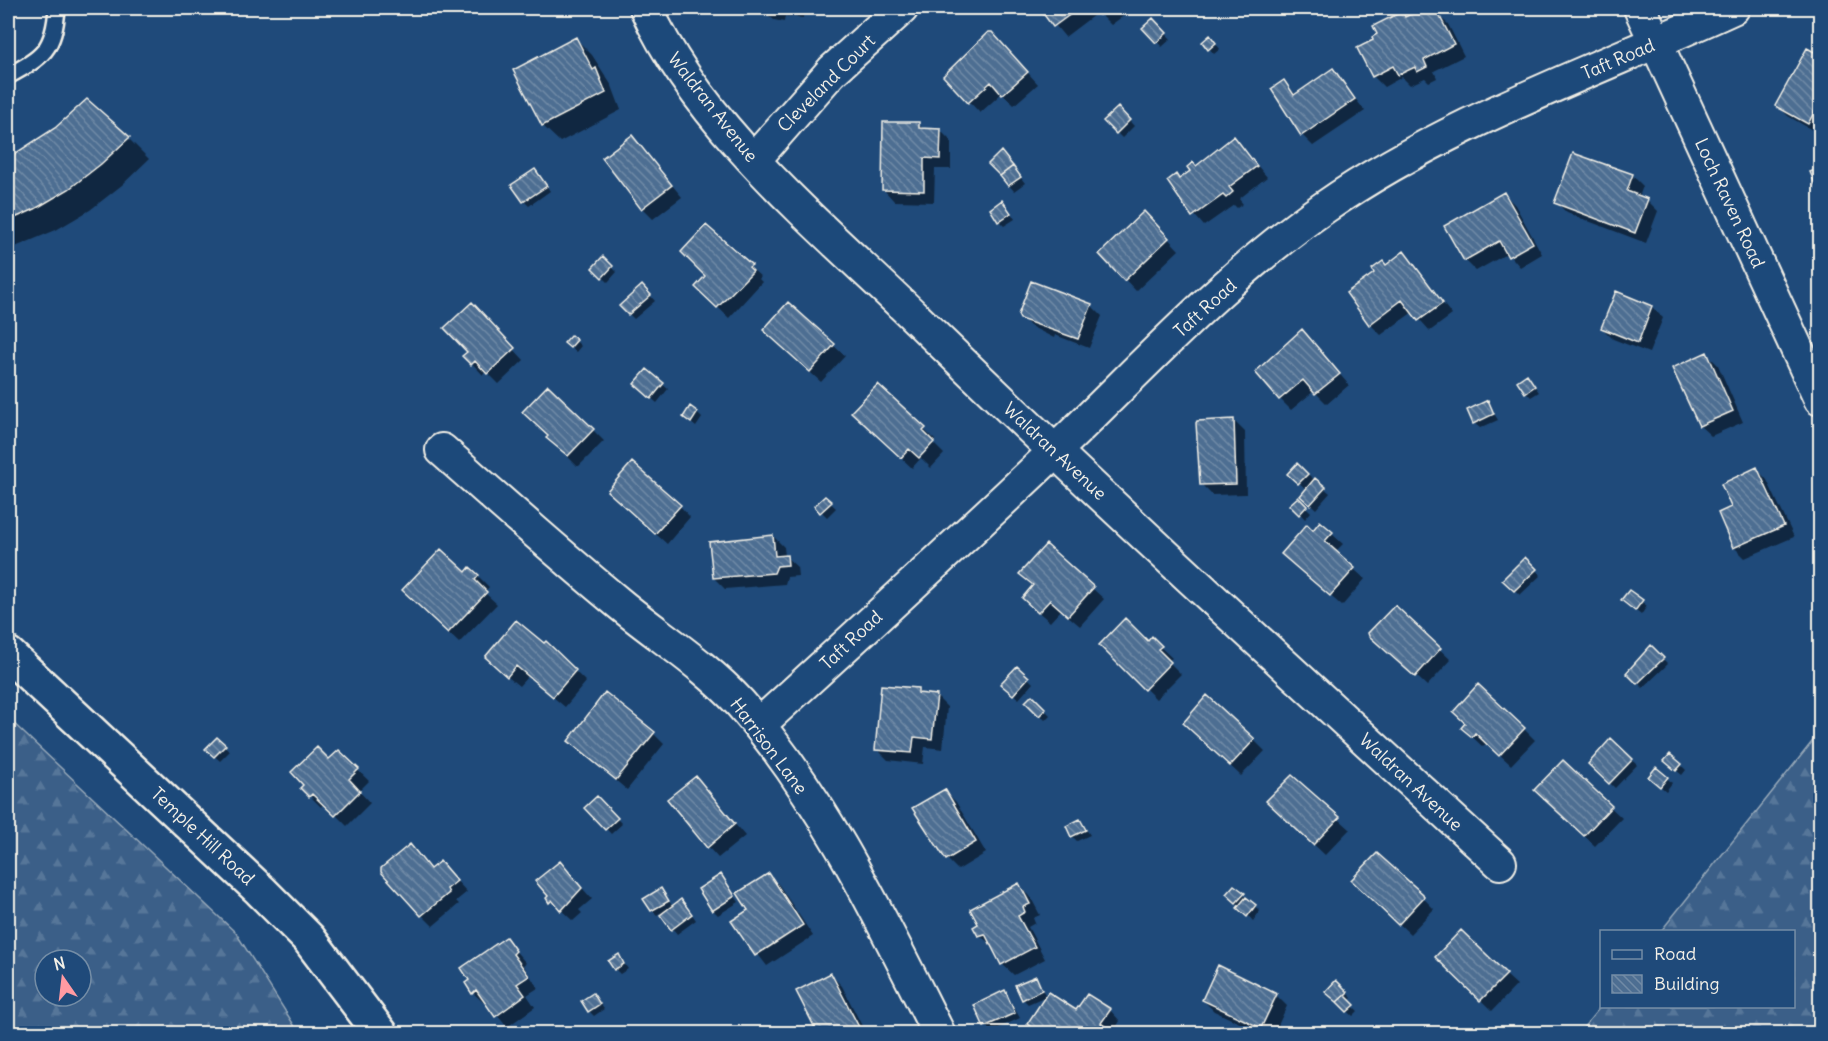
<svg xmlns="http://www.w3.org/2000/svg" width="1828" height="1041" viewBox="0 0 1828 1041" font-family="Delius,sans-serif">
  <defs>
    <pattern id="forest-firs" width="22" height="20" patternUnits="userSpaceOnUse" patternTransform="scale(1.5)"><rect width="22" height="20" fill="#3a5f88"/><path d="M5 1l3.5 6h-7zM16 11l3.5 6h-7z" fill="#577699"/></pattern>
    <pattern id="building-back-hatch" width="6" height="6" patternUnits="userSpaceOnUse" patternTransform="scale(1.5)"><rect width="6" height="6" fill="#4d6e92"/><path d="M-1 5l2 2M0 0l6 6M5-1l2 2" fill="none" stroke="#708aa6"/></pattern>
  </defs>
  <rect width="100%" height="100%" fill="#1f4a7a"/>
  <filter id="ink" filterUnits="userSpaceOnUse"><feTurbulence type="fractalNoise" baseFrequency=".0167" numOctaves="2"/><feDisplacementMap in="SourceGraphic" scale="12" xChannelSelector="R" yChannelSelector="G"/><feConvolveMatrix kernelMatrix="1 2 1 2 8 2 1 2 1" color-interpolation-filters="sRGB"/></filter>
  <g filter="url(#ink)">
    <!-- forest -->
    <path fill="url(#forest-firs)" stroke="#97a8b8" stroke-width="1.5" fill-rule="evenodd" d="M8 718 236 933 299 1033H8ZM45 960H81V996H45Z
      M1820 732V1033H1579L1601 1006H1794V932L1661 931Z"/>
    <!-- shadow -->
    <path fill="#0007" d="M740 8H804L803 18 785 16 784 22 774 20 767 14Z
      M1041 8H1121L1126 14 1111 25 1098 12 1065 37Z
      M1429 8 1448 24 1464 56 1434 71 1437 78 1429 82 1425 78 1410 85 1402 77 1384 87 1373 76 1375 41 1402 12 1407 17Z
      M1153 20 1171 39 1162 47 1144 28Z
      M576 39 592 55 612 86 621 110 560 142 543 126 515 71Z
      M1204 42H1215L1220 49 1214 54Z
      M1003 45 1038 84 1014 105 1002 93 980 113 945 76Z
      M1808 50 1820 57 1819 134 1788 116 1777 105Z
      M1333 70 1365 111 1313 146 1302 135 1284 82 1296 95Z
      M1118 109 1134 126 1122 138 1105 121Z
      M918 124 924 130H940L951 141V169H935L934 202 894 201 884 190Z
      M632 137 682 197 653 219 642 208Z
      M128 138 149 159 122 185 90 210 56 230 8 250V151L13 156Z
      M1234 138 1267 177 1239 199 1243 204 1237 208 1234 205 1204 226 1171 188Z
      M1006 159 1025 183 1014 191 990 164Z
      M1632 175 1643 186 1639 197 1647 200 1658 211 1646 243 1567 213 1556 202Z
      M540 176 550 191 529 206 524 201Z
      M1504 194 1515 205 1542 254 1520 267 1508 253 1476 271 1465 260Z
      M1007 207 1015 219 1004 226 999 221Z
      M1144 213 1179 250 1136 291 1101 254Z
      M706 227 761 277 759 279 762 282 729 318 697 287 707 276Z
      M1404 253 1452 315 1430 331 1413 312 1381 335 1370 324 1387 267Z
      M603 258 617 272 608 282 594 268Z
      M647 292 655 301 634 319 621 306Z
      M1616 293 1652 307 1663 318 1649 353 1613 339 1602 328Z
      M788 304 845 356 821 382 775 341Z
      M1091 305 1102 316 1089 348 1055 335 1054 338 1030 326 1020 315Z
      M482 315 524 360 499 384 486 371 483 375 465 356 469 352Z
      M1302 331 1349 385 1327 404 1314 391 1291 410 1280 399Z
      M572 337 581 346 576 352 566 343Z
      M1707 354 1718 365 1743 422 1711 436 1700 426Z
      M647 371 668 389 657 403 641 389Z
      M1531 381 1539 392 1531 397 1526 392Z
      M878 386 935 440 933 443 944 454 931 468 921 458 912 468 864 423Z
      M1487 402 1498 420 1480 428 1474 423Z
      M524 412 593 430 604 441 579 466H577Z
      M697 413 702 418 696 427 690 422Z
      M1234 421 1245 432 1246 494 1212 495 1201 484Z
      M1297 465 1330 493 1316 509 1302 496 1311 486 1305 488 1289 474Z
      M1757 469 1767 480 1794 537 1745 558 1734 547 1733 508Z
      M825 498 836 508 827 517 816 506Z
      M1298 499 1311 512 1305 519 1292 505Z
      M620 502 680 506 690 517 667 544Z
      M1320 523 1343 544 1335 552 1365 579 1342 606 1294 564Z
      M773 536 784 547 785 556 797 567 798 576 787 577 785 584 725 589 714 578Z
      M1046 546 1104 599 1080 626 1061 610 1050 622 1035 609 1034 586Z
      M1525 560 1541 575 1520 595 1504 580Z
      M471 569 489 587 484 592 497 604 459 643 415 601Z
      M1629 592 1647 606 1641 615 1623 600Z
      M1395 607 1451 660 1427 686 1381 643Z
      M1152 639 1172 658 1168 661 1181 674 1156 699 1101 645 1148 643Z
      M546 643 586 682 565 707 528 676 519 686 497 668Z
      M1651 647 1668 664 1643 688 1628 673Z
      M1028 678 1033 683 1019 699 1002 684Z
      M917 690 923 695 936 696 947 707 943 749 925 747 923 764 888 760 877 749Z
      M1032 697 1050 715 1045 720 1027 702Z
      M1463 728 1524 729 1535 740 1511 765 1487 743 1483 747Z
      M1195 733 1254 740 1265 751 1241 776Z
      M654 734 664 744 627 790 570 741Z
      M217 739 230 751 220 761 207 749Z
      M1612 741 1637 765 1615 788 1590 764Z
      M339 752 369 781 359 791 370 803 347 826 324 803 321 807 302 788Z
      M1563 762 1622 818 1595 846 1547 801Z
      M1681 765 1686 770 1682 775 1671 766Z
      M1292 777 1350 829 1325 855 1279 812Z
      M696 778 745 836 718 858 708 847Z
      M1667 778 1672 783 1666 791 1655 782Z
      M945 791 956 802 986 853 958 870 947 859Z
      M597 798 622 824 611 834 587 808Z
      M1080 820 1090 835 1077 841 1072 836Z
      M420 857 431 870 440 863 467 892 456 901 459 904 433 926 422 915Z
      M560 863 592 899 579 910 582 913 573 921 548 898Z
      M769 875 779 885 813 936 767 966 733 922 750 910Z
      M721 876 739 902 718 915 713 910Z
      M1404 878 1434 909 1410 934 1364 891Z
      M1019 885 1030 896 1040 915 1033 918 1035 923 1028 927 1045 959 1014 975 1003 965 993 946 979 935Z
      M1235 887 1260 911 1253 921 1233 899Z
      M661 890 673 907 686 906 696 920 677 934 660 913 657 915 652 910Z
      M505 939 526 963 523 965 538 988 527 995 535 1007 507 1027 486 1002 484 1003 473 993Z
      M619 956 628 969 620 974 615 969Z
      M1437 957 1506 975 1517 985 1492 1011Z
      M831 975 842 986 866 1034H820Z
      M1035 978 1046 996 1028 1004 1023 999Z
      M1336 982 1352 998 1348 1001 1358 1011 1353 1016 1327 992Z
      M1005 992 1020 1018 990 1032 976 1006Z
      M593 995 604 1009 594 1016 589 1011Z
      M1276 995 1287 1006 1274 1034H1263L1214 1011 1203 1000Z
      M1110 1010 1120 1021 1112 1034H1039L1029 1024 1077 1012Z"/>
    <!-- building -->
    <path fill="url(#building-back-hatch)" stroke="#f4f1e8" stroke-width="1.5" d="M762 8H775L774 12 761 10Z
      M1039 8H1079L1053 27Z
      M1093 8H1109L1099 15Z
      M1424 8H1430L1433 13 1437 11 1454 44 1424 60 1427 67 1417 72 1415 67 1398 75 1393 66 1372 77 1357 48 1373 40 1372 37 1377 34 1373 26 1403 11 1405 17Z
      M1153 18 1167 33 1156 43 1142 28Z
      M988 32H992L1028 72 1002 95 991 82 968 103 943 76Z
      M1210 35 1216 43 1208 50 1202 42Z
      M576 37 593 70 596 68 606 93 542 126 513 70Z
      M1807 48 1820 55V101L1808 124 1775 106Z
      M1333 68 1355 99 1301 136 1271 89 1284 80 1294 95Z
      M87 99 130 137 101 164 69 189 35 209 8 221V153L10 157 55 128Z
      M1118 107 1130 120 1116 134 1103 121Z
      M883 122H919V128L941 129 940 159 924 158V191L882 190Z
      M632 135 672 185 641 209 602 158Z
      M1234 136 1257 166 1229 187 1233 192 1226 198 1223 195 1192 217 1167 181 1176 174 1179 179 1190 171 1187 167 1193 162 1196 166Z
      M1001 151 1013 166 1000 176 988 164Z
      M1573 153 1633 174 1627 191 1648 199 1635 233 1554 203Z
      M1013 166 1021 177 1008 186 1000 176Z
      M1820 168V195L1810 172Z
      M535 169 547 186 523 202 511 185Z
      M1504 192 1533 243 1508 257 1499 241 1464 261 1444 226Z
      M1002 200 1011 213 998 222 990 209Z
      M1144 211 1169 238 1124 281 1099 254Z
      M706 225 752 265 749 267 753 271 717 308 695 287 705 276 681 252Z
      M1404 251 1443 303 1418 321 1402 300 1369 325 1346 293 1374 273 1372 269 1383 261 1386 265Z
      M603 256 613 266 602 278 592 268Z
      M1031 281 1092 304 1078 339 1020 319 1018 315Z
      M642 285 651 295 628 315 619 306Z
      M1616 291 1652 306 1638 343 1601 328Z
      M472 302 515 348 487 374 475 361 471 365 462 356 467 352 444 328Z
      M788 302 835 344 810 372 763 330Z
      M1302 329 1340 374 1315 394 1303 380 1279 400 1255 372Z
      M571 335 577 340 570 348 564 343Z
      M1707 352 1733 411 1699 426 1672 368Z
      M647 369 664 383 651 399 634 384Z
      M1527 374 1535 386 1525 393 1517 381Z
      M878 384 926 428 923 431 934 442 919 458 909 449 901 458 851 412Z
      M548 385 594 429 568 456 546 438 548 436 522 412Z
      M1488 400 1494 414 1473 424 1467 410Z
      M690 406 698 412 691 423 683 417Z
      M1234 419 1236 484 1200 485 1196 423 1197 421Z
      M632 462 681 505 655 534 607 491Z
      M1297 463 1308 474 1298 484 1287 474Z
      M1757 467 1784 526 1733 548 1718 513 1731 507 1721 484Z
      M1315 478 1326 487 1310 505 1300 496Z
      M825 496 832 502 820 513 814 506Z
      M1298 497 1307 506 1299 515 1289 505Z
      M1320 521 1333 532 1325 541 1355 568 1330 596 1281 554 1307 524 1313 530Z
      M773 535 775 556 787 555 788 565 777 566 774 573 713 578 709 542Z
      M1046 544 1094 587 1068 616 1050 600 1038 613 1022 598 1033 585 1019 574Z
      M441 549 466 572 470 567 479 575 475 580 487 592 448 633 402 590Z
      M1525 557 1537 569 1514 591 1502 580Z
      M1629 590 1643 600 1635 611 1621 600Z
      M1395 605 1441 648 1415 677 1369 636 1368 633Z
      M1125 618 1148 641 1152 636 1162 646 1158 649 1171 662 1144 690 1099 645Z
      M516 620 544 643 546 641 576 670 553 697 516 666 507 677 485 657Z
      M1651 645 1664 658 1637 684 1626 673Z
      M1017 666 1029 677 1013 695 1000 684Z
      M1478 684 1525 728 1499 756 1475 733 1472 737 1461 728 1465 723 1453 712Z
      M881 685 918 688V693L937 695 932 739 914 737 912 753 875 750Z
      M605 692 655 732 616 780 568 741Z
      M1032 695 1046 709 1039 716 1025 702Z
      M1207 695 1255 739 1230 766 1183 723Z
      M217 737 226 745 214 757 205 749Z
      M1611 738 1633 759 1609 784 1588 764Z
      M317 747 329 759 339 750 359 769 349 779 360 791 335 816 312 794 309 797 300 788 303 785 291 772Z
      M1670 754 1682 764 1676 771 1664 761Z
      M1563 760 1612 806 1584 836 1534 790Z
      M1656 767 1668 777 1660 787 1648 777Z
      M1292 775 1340 817 1313 845 1266 801Z
      M696 776 735 824 707 848 667 799Z
      M945 789 976 842 946 860 912 808Z
      M597 796 618 818 605 830 584 808Z
      M1080 819 1086 830 1071 837 1066 826Z
      M410 844 430 869 440 861 457 881 447 889 449 893 421 916 381 872V868Z
      M1377 853 1423 894 1424 897 1398 925 1351 880Z
      M560 861 582 888 561 911 552 900 549 903 546 898 548 896 535 881Z
      M769 873 803 925 755 956 731 921 748 910 737 893Z
      M721 874 735 896 712 911 698 889Z
      M1019 883 1030 904 1023 907 1025 912 1018 916 1035 947 1001 965 985 934 978 936 973 927 978 924 970 909Z
      M1234 885 1245 893 1236 903 1226 894Z
      M661 888 669 901 651 911 643 899Z
      M1246 897 1256 905 1247 917 1237 908Z
      M681 899 692 914 671 930 660 915Z
      M1461 930 1507 974 1480 1001 1435 957Z
      M506 937 516 951 513 954 529 976 517 984 525 995 495 1017 476 990 472 994 465 983 469 980 461 968Z
      M619 954 624 964 614 970 608 961Z
      M1218 965 1277 994 1261 1028 1202 1000Z
      M831 973 860 1029 852 1034H818L796 991Z
      M1036 976 1042 990 1022 1000 1015 985Z
      M1336 980 1348 992 1337 1002 1325 992Z
      M1005 990 1015 1013 984 1027 974 1005Z
      M1048 992 1076 1010 1087 994 1111 1009 1101 1023 1106 1027 1102 1034H1042L1027 1024Z
      M593 993 600 1004 588 1012 581 1001Z
      M1345 995 1355 1005 1347 1012 1337 1002Z"/>
    <g fill="none" stroke-linecap="round" stroke-linejoin="round">
      <!-- lane casing -->
      <g stroke="#f4f1e8" stroke-width="20">
        <path id="lane" d="M8 76C43 57 54 50 57 8"/>
      </g>
      <!-- street casing -->
      <g stroke="#f4f1e8" stroke-width="36">
        <path id="street" d="M646 8C700 128 823 228 916 318 1107 504 1304 683 1500 863
          M1640 8 1820 399
          M754 160 832 71 902 8
          M442 450C501 502 560 555 621 605 660 637 705 665 740 703 824 798 882 921 939 1034
          M759 725C858 634 959 543 1056 450 1143 367 1226 275 1325 207 1449 121 1596 71 1733 8"/>
      </g>
      <!-- secondary casing -->
      <g stroke="#f4f1e8" stroke-width="38">
        <path id="secondary" d="M8 654 260 890 309 939 381 1034"/>
      </g>
      <!-- lane -->
      <use href="#lane" stroke="#1f4a7a" stroke-width="15"/>
      <!-- street -->
      <use href="#street" stroke="#1f4a7a" stroke-width="32"/>
      <!-- secondary -->
      <use href="#secondary" stroke="#1f4a7a" stroke-width="33"/>
    </g>
  </g>
  <g text-anchor="middle" dominant-baseline="central" stroke-width="5" stroke-linejoin="round" paint-order="stroke">
    <!-- street labels -->
    <g font-size="18" fill="#f4f1e8" stroke="#1f4a7a">
      <text transform="translate(1618 59) rotate(-23)">Taft Road</text>
      <text transform="translate(826 83) rotate(-45)">Cleveland Court</text>
      <text transform="translate(713 107) rotate(52)">Waldran Avenue</text>
      <text transform="translate(1730 203) rotate(65)">Loch Raven Road</text>
      <text transform="translate(1205 308) rotate(-42)">Taft Road</text>
      <text transform="translate(1055 451) rotate(43)">Waldran Avenue</text>
      <text transform="translate(851 640) rotate(-43)">Taft Road</text>
      <text transform="translate(769 746) rotate(53)">Harrison Lane</text>
      <text transform="translate(1411 782) rotate(43)">Waldran Avenue</text>
      <text transform="translate(203 836) rotate(43)">Temple Hill Road</text>
    </g>
  </g>
  <!-- margin -->
  <rect width="1828" height="1041" fill="none" stroke="#1f4a7a" stroke-width="30"/>
  <rect x="15" y="15" width="1798" height="1011" fill="none" stroke="#f4f1e8" stroke-width="2" filter="url(#ink)"/>
  <!-- legend -->
  <rect x="1600" y="930" width="195" height="78" fill="#1f4a7a" stroke="#748da6" stroke-width="1.5"/>
  <rect x="1612" y="950" width="30" height="9" fill="#1f4a7a" stroke="#748da6" stroke-width="1.5"/>
  <text x="1654" y="960" font-size="18" fill="#f4f1e8">Road</text>
  <rect x="1612" y="975" width="30" height="18" fill="url(#building-back-hatch)" stroke="#748da6" stroke-width="1.5"/>
  <text x="1654" y="990" font-size="18" fill="#f4f1e8">Building</text>
  <!-- north arrow -->
  <g transform="translate(63 978) rotate(346)"><circle r="28" fill="#1f4a7a" stroke="#748da6" stroke-width="1.5"/>
  <path d="M0-4.5L10 22L0 15L-10 22Z" fill="#ff9aa2"/>
  <text y="-9" font-size="16" font-weight="bold" text-anchor="middle" fill="#f4f1e8">N</text>
  </g>
</svg>
